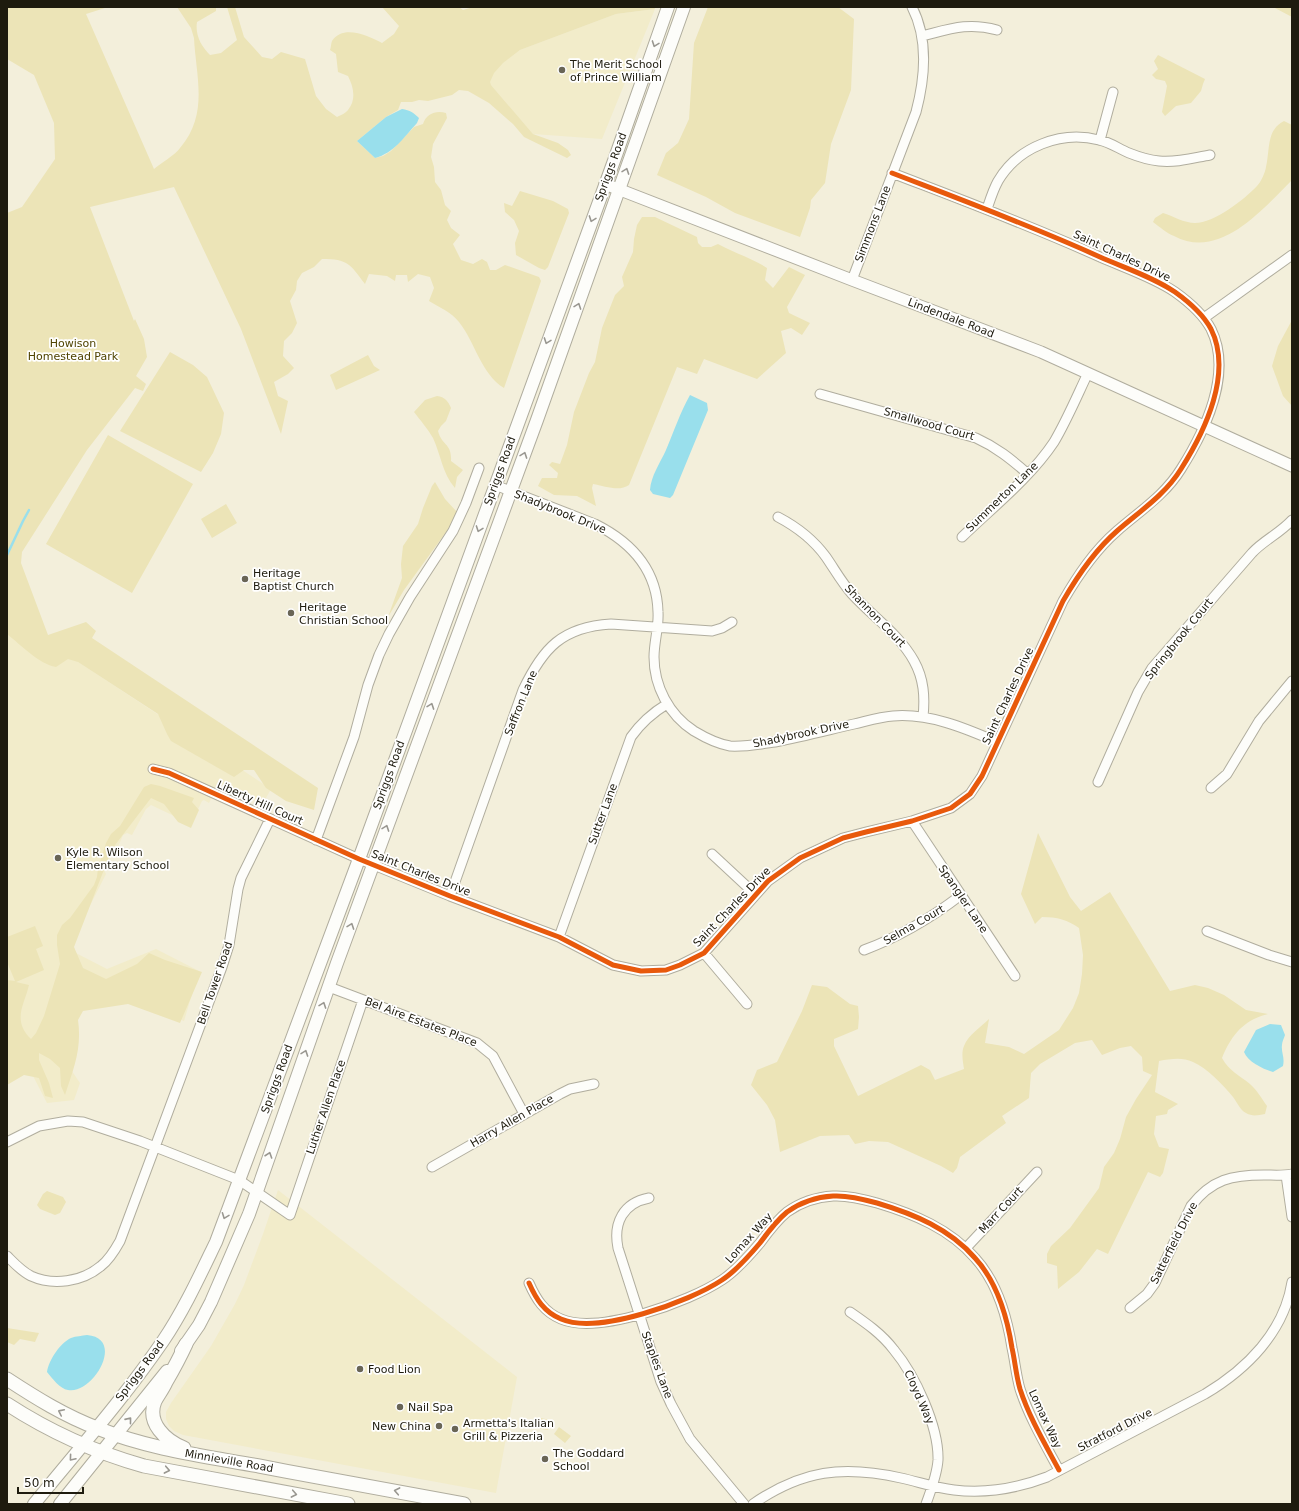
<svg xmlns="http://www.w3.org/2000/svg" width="1299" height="1511" viewBox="0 0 1299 1511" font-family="'DejaVu Sans',sans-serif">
  <rect width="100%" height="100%" fill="#f3efdb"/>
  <!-- built -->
  <path fill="#f2ecca" d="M655 9 602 139 533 134 484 77 520 50 616 14Z
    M7 615 271 789 266 798 259 801 219 783 209 803 204 800 202 801 191 824 151 805 146 809 132 835 127 833 123 835 115 854 107 860 103 868 106 874 68 949 107 969 156 949 199 971 184 1021 126 998 75 1010 59 1052 80 1083 74 1100 47 1103 31 1072 7 1074Z
    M278 1190 517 1377 496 1493 183 1435 174 1431 169 1426 166 1419V1412L171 1403 211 1346 235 1304 244 1285 263 1234Z"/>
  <!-- green -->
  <path fill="#ece4b7" d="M7 7H108L86 14 154 169C162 162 174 156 180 148 209 114 196 77 194 38L191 28 177 7H216V11L197 22C195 35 201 46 210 55L221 53 237 40 227 7H235L244 37 262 57 272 59 281 52 305 59 316 96 326 109 337 117C341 115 346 113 348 110 357 99 353 86 348 76L338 72 336 54 330 50C331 48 331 43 332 41 343 24 369 36 382 43L394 34 399 26 382 7H459L463 10 473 7H654L655 9 616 14 520 50 503 63 494 73 490 82 491 85 533 134 558 143 568 150 571 155 567 158 524 137 513 124 489 103 468 91 459 90 452 95 428 101 419 100 412 102H401L398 110 386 117 357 141 375 158 383 156 391 151 414 127 423 124C426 114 436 110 446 113L447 118 433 144 431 157 434 167 435 182 441 190 445 205 451 211 447 220 451 228 460 235 453 244 461 260 473 264 482 259 487 262 490 270H496L505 265 539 277 541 281 504 388C481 374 475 342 459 322 451 312 439 307 429 301L434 288 430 277 418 274 408 282 407 275H396L395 281 387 276 369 274 365 284C350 264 348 259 322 259L314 267 302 273 297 281 296 290 290 301 297 323 292 333 284 341 283 356 294 368 288 374 274 382 278 396 288 401 281 434 241 329 174 187 90 207 134 321 135 319 144 339 147 357 136 376 146 384 143 391 135 388 87 450 22 552 21 563 48 635 86 622 96 631 92 638 318 788 314 810 286 801 266 788 254 770H244L234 777 171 741 167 734 158 714 78 662 68 659 56 667C39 664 21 645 7 634V213L22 207 55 159 54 123 34 75 7 59Z
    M708 7H838L854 19 851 90 831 144 825 183 811 200 810 208 800 237 735 213 706 197 657 175 666 153 678 143 689 119 694 43Z
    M1273 7H1292V17Z
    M1158 55 1205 79 1203 84 1201 91 1191 103 1176 106 1165 116 1162 112 1167 86 1165 81 1156 79 1152 75 1158 69 1154 61Z
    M1284 121 1292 125V180C1263 209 1220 261 1174 236 1166 233 1160 227 1153 222L1155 218 1163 213C1173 216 1184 223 1195 223 1214 223 1244 200 1257 186 1261 182 1265 173 1266 167 1270 150 1266 130 1284 121Z
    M520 191 553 201 568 209 569 213 548 267 545 270 539 268 516 255 515 243 519 231 514 220 505 212 504 203 512 206Z
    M642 217H655L697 237 698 243 702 247H711L718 244C734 253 752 258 767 268L765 280 773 288 789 267 805 275 787 307 789 313 810 323 802 335 791 328 781 331 786 353 757 379 704 359 697 374 677 367 629 485C619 492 605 486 593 484L592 488 596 506 577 496 554 495 538 486 542 478H557L558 473 549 465 552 462 560 464 567 445 574 412 589 373 595 362 602 328 615 295 624 286 622 277 633 252 634 239 637 225Z
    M1292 320V406L1283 396 1272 366 1278 346Z
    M170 352 193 365 207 377 224 413 221 434 213 453 201 472 120 431Z
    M368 355 374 366 380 370 336 390 330 375Z
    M437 396C445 397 448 401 451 408L446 421 441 426 438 431C442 446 452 443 451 461L463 470 457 477 455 488C442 473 441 455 433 438 428 429 420 420 414 412L425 400Z
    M108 435 193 484 132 593 46 544Z
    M435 482 445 499 457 512 449 528 404 590 388 617 402 578 401 564 403 546 418 524 423 508 432 486Z
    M226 504 237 523 212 538 201 519Z
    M151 784 160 786 194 798 192 802 199 810 191 828 178 822 164 804 151 798 112 849 74 947 83 968 106 979 137 964 149 953 165 960 202 972 180 1023 128 1004 83 1011 78 1020C82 1048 74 1068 65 1095L61 1086 60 1068 50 1059 39 1053V1060L49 1083 53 1098 45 1096 39 1078 24 1075 7 1085V980L15 981 7 962V937L35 926 43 946 36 949 44 970 16 982 29 985C24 1006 12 1020 31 1039L36 1033 44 1016 60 964 57 945V935L62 925 70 918 94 885 97 877 98 868 106 843 111 834 120 826 144 787Z
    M1038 833 1070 897 1081 911 1110 892 1170 991 1195 985 1208 988 1224 995 1246 1010 1268 1014C1243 1020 1231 1036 1222 1058 1229 1071 1239 1075 1250 1084 1257 1090 1262 1099 1267 1106L1265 1114C1258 1115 1253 1117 1246 1113 1240 1110 1237 1102 1233 1097 1223 1085 1207 1068 1193 1062 1182 1057 1171 1059 1159 1061L1155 1092 1178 1104 1168 1110 1167 1114 1156 1116 1154 1134 1159 1147 1169 1149 1163 1173 1160 1177 1148 1172 1108 1254 1097 1249 1079 1272 1058 1289 1057 1266 1047 1263V1254L1051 1246 1070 1228 1099 1188 1104 1167 1114 1153 1120 1139 1126 1117 1136 1099 1152 1075 1143 1071 1142 1057 1131 1046 1120 1048 1102 1055 1092 1040 1075 1043 1040 1064 1031 1073 1029 1098 1002 1116 1006 1123 960 1157 957 1168 953 1173 941 1166 888 1142 869 1141 855 1144 849 1135 820 1136 780 1152 775 1120 767 1105 751 1085 757 1070 777 1062 802 1011 812 985 827 987 850 1004 858 1006 859 1017 858 1029 834 1039V1046L858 1096 921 1065 930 1070 935 1080 964 1069C963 1062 961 1053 964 1046 968 1035 981 1027 989 1019L985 1043 1009 1047 1024 1054 1059 1030 1073 1008 1079 993 1082 974 1083 955 1079 928C1068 920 1057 917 1042 917L1035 924 1021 894Z
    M47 1191 63 1197 66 1202 60 1213 55 1215 40 1209 37 1205 43 1194Z
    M7 1328 39 1333 35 1342 20 1339 14 1345 7 1342Z
    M536 1417 550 1420 548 1430 534 1428Z
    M559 1427 571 1436 565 1443 554 1434Z"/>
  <!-- water -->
  <path fill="#99dfec" d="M402 109C410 110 414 113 419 118L417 123C404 137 394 153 375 158L357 141 386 117Z
    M690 395 707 403 708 410 673 495 670 498 653 494 650 490C651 476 660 463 666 450 674 431 680 413 690 395Z
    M1270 1024 1281 1025 1285 1035C1284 1038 1282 1042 1282 1045 1281 1053 1285 1057 1283 1066L1273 1072C1263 1069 1248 1062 1244 1052L1256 1030Z
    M87 1335C126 1338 93 1395 68 1390 60 1389 52 1378 47 1372 49 1360 60 1343 71 1338 76 1336 82 1336 87 1335Z"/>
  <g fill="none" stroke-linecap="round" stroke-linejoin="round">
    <!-- stream -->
    <path stroke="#99dfec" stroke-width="2.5" d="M7 555 23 521 29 510"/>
    <!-- minor casing -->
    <g stroke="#b0ad9e" stroke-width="11">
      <path id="minor" d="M922 36C950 29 968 22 997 30
        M1100 140 1113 92
        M987 209C990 200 993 190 998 181 1018 147 1061 130 1099 140 1110 142 1119 149 1129 153 1139 157 1149 160 1159 161 1176 163 1193 158 1210 155
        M852 280 916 112C925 78 929 40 912 7
        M1204 318 1292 255
        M820 394 976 438C996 447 1011 459 1028 474
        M495 485 595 524C631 542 657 569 658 612 659 627 654 642 654 657 654 686 669 715 694 731 704 737 718 744 730 746 744 747 761 744 775 742 801 737 828 730 854 724 867 721 880 717 893 716 929 713 965 728 997 742
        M778 517C797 527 813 539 826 557 835 570 842 583 852 594 873 617 899 634 914 661 924 679 925 697 923 717
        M962 537C993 507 1030 478 1054 442 1067 420 1077 396 1088 373
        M153 769 169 773 359 859 450 896 559 937 613 965 641 971 666 970 680 965 704 953 768 881 800 858 843 838 866 832 912 821 951 808 970 794 982 776 1063 601C1078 575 1094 551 1117 531 1140 511 1165 495 1181 469 1205 431 1233 373 1211 329 1203 314 1189 302 1175 292 1153 277 1125 268 1100 257 1032 226 962 200 892 173
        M1098 782 1138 692 1152 668 1252 553C1264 540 1279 534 1292 520
        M1211 788 1227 774 1259 721 1292 681
        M912 821 1015 976
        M316 840 354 737 368 685 379 655 389 634 410 597 453 531 466 503 479 468
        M712 854 755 894
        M450 896 523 690C543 648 562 627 611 624L712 631 722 628 732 622
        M1207 931 1269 955 1292 962
        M559 937 631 737C641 723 652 713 667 704
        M864 950C899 937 931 918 961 895
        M704 953 747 1004
        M329 987 477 1043 493 1056 524 1114
        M7 1142 39 1126 68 1121 83 1122 140 1141 239 1180 290 1215 363 1000
        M432 1167 560 1094 570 1089 594 1084
        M1286 1175 1292 1217
        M649 1198C623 1203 613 1223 618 1248L661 1382 671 1404 690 1439 744 1504
        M966 1248 1037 1172
        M7 1256C14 1263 21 1271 31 1276 53 1286 82 1282 101 1266 109 1260 115 1250 120 1241L222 967 229 945 238 889 241 878 270 819
        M529 1283C536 1299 544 1312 561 1319 598 1335 689 1302 722 1280 736 1271 749 1256 760 1243 768 1232 776 1221 787 1212 801 1202 816 1197 833 1196 848 1195 863 1199 877 1203 914 1214 950 1229 975 1258 997 1282 1007 1316 1012 1348 1015 1361 1016 1375 1020 1389 1029 1417 1045 1444 1059 1470
        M1130 1308 1147 1294 1155 1283 1191 1206C1212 1179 1232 1175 1264 1175 1273 1175 1283 1176 1292 1174
        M850 1312C866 1323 882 1334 894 1350 915 1375 939 1427 938 1460 937 1475 931 1490 926 1504
        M753 1504C802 1470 843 1465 901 1478 919 1482 936 1488 954 1490 986 1494 1018 1488 1047 1477L1205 1394C1247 1369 1284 1332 1292 1282"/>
    </g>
    <!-- tertiary casing -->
    <g stroke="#b0ad9e" stroke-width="13">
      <path id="tertiary" d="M605 184 852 280 1041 352 1292 466"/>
    </g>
    <!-- secondary casing -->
    <g stroke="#b0ad9e" stroke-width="14">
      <path id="secondary" d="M181 1351 199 1325 211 1302 249 1214 337 963 537 420 684 7
        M34 1504C78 1450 124 1398 163 1341 184 1310 200 1275 216 1242L359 859 615 158 668 7
        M60 1504 167 1371"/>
    </g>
    <!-- primary casing -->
    <g stroke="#b0ad9e" stroke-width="15">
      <path id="primary" d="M7 1379C36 1398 65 1416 97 1428 149 1449 204 1456 259 1466 327 1479 395 1491 464 1504
        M7 1404C50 1432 94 1452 144 1466L348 1504
        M184 1448C166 1441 146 1423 155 1401 158 1395 163 1389 166 1382 173 1370 180 1357 186 1344"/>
    </g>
    <!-- minor -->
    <use href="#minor" stroke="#fdfdfa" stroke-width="9"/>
    <!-- tertiary -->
    <use href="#tertiary" stroke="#fdfdfa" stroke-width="11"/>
    <!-- secondary -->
    <use href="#secondary" stroke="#fdfdfa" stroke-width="12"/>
    <!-- primary -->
    <use href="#primary" stroke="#fdfdfa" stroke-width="13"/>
    <!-- cycleway casing -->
    <g stroke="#fff" stroke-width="8">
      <path id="cycleway" d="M153 769 169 773 359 859 450 896 559 937 613 965 641 971 666 970 680 965 704 953 768 881 800 858 843 838 866 832 912 821 951 808 970 794 982 776 1063 601C1078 575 1094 551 1117 531 1140 511 1165 495 1181 469 1205 431 1233 373 1211 329 1203 314 1189 302 1175 292 1153 277 1125 268 1100 257 1032 226 962 200 892 173
        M529 1283C536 1299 544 1312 561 1319 598 1335 689 1302 722 1280 736 1271 749 1256 760 1243 768 1232 776 1221 787 1212 801 1202 816 1197 833 1196 848 1195 863 1199 877 1203 914 1214 950 1229 975 1258 997 1282 1007 1316 1012 1348 1015 1361 1016 1375 1020 1389 1029 1417 1045 1444 1059 1470"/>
    </g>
    <!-- cycleway -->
    <use href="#cycleway" stroke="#e8590c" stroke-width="5"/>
  </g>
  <!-- one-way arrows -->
  <defs><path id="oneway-chevron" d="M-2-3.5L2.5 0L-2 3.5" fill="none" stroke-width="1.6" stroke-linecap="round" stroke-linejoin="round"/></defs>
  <g stroke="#999790">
    <use href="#oneway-chevron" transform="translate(655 44) rotate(110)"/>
    <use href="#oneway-chevron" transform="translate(626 171) rotate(-70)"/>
    <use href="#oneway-chevron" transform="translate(592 219) rotate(110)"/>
    <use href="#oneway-chevron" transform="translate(578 306) rotate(-70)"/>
    <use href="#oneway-chevron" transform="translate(547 341) rotate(110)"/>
    <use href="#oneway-chevron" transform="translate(524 455) rotate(-70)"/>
    <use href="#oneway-chevron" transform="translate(479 529) rotate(110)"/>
    <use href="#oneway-chevron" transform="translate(431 706) rotate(-70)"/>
    <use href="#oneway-chevron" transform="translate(386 828) rotate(-70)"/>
    <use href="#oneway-chevron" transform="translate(351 926) rotate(-70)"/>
    <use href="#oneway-chevron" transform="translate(323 1005) rotate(-70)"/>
    <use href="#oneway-chevron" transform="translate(305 1053) rotate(-70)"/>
    <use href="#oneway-chevron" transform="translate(269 1155) rotate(-71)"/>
    <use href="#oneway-chevron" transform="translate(225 1216) rotate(111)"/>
    <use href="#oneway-chevron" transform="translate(61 1412) rotate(-154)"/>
    <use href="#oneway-chevron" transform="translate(129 1420) rotate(-51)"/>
    <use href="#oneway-chevron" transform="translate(72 1458) rotate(130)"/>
    <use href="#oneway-chevron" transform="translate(167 1470) rotate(11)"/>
    <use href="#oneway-chevron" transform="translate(397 1491) rotate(-169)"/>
    <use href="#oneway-chevron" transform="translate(294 1494) rotate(11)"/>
  </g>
  <!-- markers -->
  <g fill="#696556" stroke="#fff" stroke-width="1.5">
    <circle cx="562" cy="70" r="4"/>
    <circle cx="245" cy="579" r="4"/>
    <circle cx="291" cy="613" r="4"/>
    <circle cx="58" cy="858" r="4"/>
    <circle cx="360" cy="1369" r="4"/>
    <circle cx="400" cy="1407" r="4"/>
    <circle cx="439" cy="1426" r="4"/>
    <circle cx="455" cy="1429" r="4"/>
    <circle cx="545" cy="1459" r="4"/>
  </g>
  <g text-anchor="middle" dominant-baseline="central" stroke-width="3.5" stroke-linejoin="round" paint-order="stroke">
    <!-- poi labels -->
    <g font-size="11" fill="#1e1b0e" stroke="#fff" text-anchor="start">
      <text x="570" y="64">The Merit School<tspan x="570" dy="13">of Prince William</tspan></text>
      <text x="253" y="573">Heritage<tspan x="253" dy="13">Baptist Church</tspan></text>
      <text x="299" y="607">Heritage<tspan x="299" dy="13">Christian School</tspan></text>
      <text x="66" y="852">Kyle R. Wilson<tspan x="66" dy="13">Elementary School</tspan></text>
      <text x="368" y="1369">Food Lion</text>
      <text x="408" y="1407">Nail Spa</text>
      <text x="463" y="1423">Armetta's Italian<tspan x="463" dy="13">Grill &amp; Pizzeria</tspan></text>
      <text x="431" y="1426" text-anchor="end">New China</text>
      <text x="553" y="1453">The Goddard<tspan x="553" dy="13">School</tspan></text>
    </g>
    <!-- street labels -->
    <g font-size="11" fill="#1e1b0e" stroke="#fff">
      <text transform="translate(611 167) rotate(-70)">Spriggs Road</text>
      <text transform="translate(873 224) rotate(-69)">Simmons Lane</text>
      <text transform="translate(1122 256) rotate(25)">Saint Charles Drive</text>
      <text transform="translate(951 318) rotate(21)">Lindendale Road</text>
      <text transform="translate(929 424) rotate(16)">Smallwood Court</text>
      <text transform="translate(500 471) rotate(-70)">Spriggs Road</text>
      <text transform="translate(1002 497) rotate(-44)">Summerton Lane</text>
      <text transform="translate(560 512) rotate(22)">Shadybrook Drive</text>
      <text transform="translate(875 616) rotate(46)">Shannon Court</text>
      <text transform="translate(1179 639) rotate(-51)">Springbrook Court</text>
      <text transform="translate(1008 696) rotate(-65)">Saint Charles Drive</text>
      <text transform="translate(521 703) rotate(-68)">Saffron Lane</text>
      <text transform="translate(801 734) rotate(-12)">Shadybrook Drive</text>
      <text transform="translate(389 775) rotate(-70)">Spriggs Road</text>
      <text transform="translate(260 803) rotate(24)">Liberty Hill Court</text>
      <text transform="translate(603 814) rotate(-70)">Sutter Lane</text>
      <text transform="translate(421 873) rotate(22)">Saint Charles Drive</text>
      <text transform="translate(963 899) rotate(56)">Spangler Lane</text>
      <text transform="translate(732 907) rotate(-46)">Saint Charles Drive</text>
      <text transform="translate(914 925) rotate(-30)">Selma Court</text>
      <text transform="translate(215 983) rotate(-71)">Bell Tower Road</text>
      <text transform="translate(421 1022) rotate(21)">Bel Aire Estates Place</text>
      <text transform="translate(277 1079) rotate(-70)">Spriggs Road</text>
      <text transform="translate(326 1107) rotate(-71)">Luther Allen Place</text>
      <text transform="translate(512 1121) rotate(-30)">Harry Allen Place</text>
      <text transform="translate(1001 1210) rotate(-47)">Marr Court</text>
      <text transform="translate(749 1238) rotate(-48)">Lomax Way</text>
      <text transform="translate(1174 1243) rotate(-63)">Satterfield Drive</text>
      <text transform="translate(657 1365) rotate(70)">Staples Lane</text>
      <text transform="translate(140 1371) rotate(-53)">Spriggs Road</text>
      <text transform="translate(919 1397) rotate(66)">Cloyd Way</text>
      <text transform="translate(1045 1419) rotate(65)">Lomax Way</text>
      <text transform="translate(1115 1430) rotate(-27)">Stratford Drive</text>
      <text transform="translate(229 1461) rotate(10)">Minnieville Road</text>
    </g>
    <!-- park labels -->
    <g font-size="11" fill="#504402" stroke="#fff">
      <text x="73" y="343">Howison<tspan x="73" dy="13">Homestead Park</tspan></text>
    </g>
  </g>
  <!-- border -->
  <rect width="1299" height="1511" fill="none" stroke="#1e1b0e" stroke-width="16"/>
  <!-- scale -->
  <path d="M18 1487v6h65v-6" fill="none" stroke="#1e1b0e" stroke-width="2"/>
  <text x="24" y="1487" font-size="12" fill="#1e1b0e" stroke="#ffffff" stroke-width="3" paint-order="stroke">50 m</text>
</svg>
